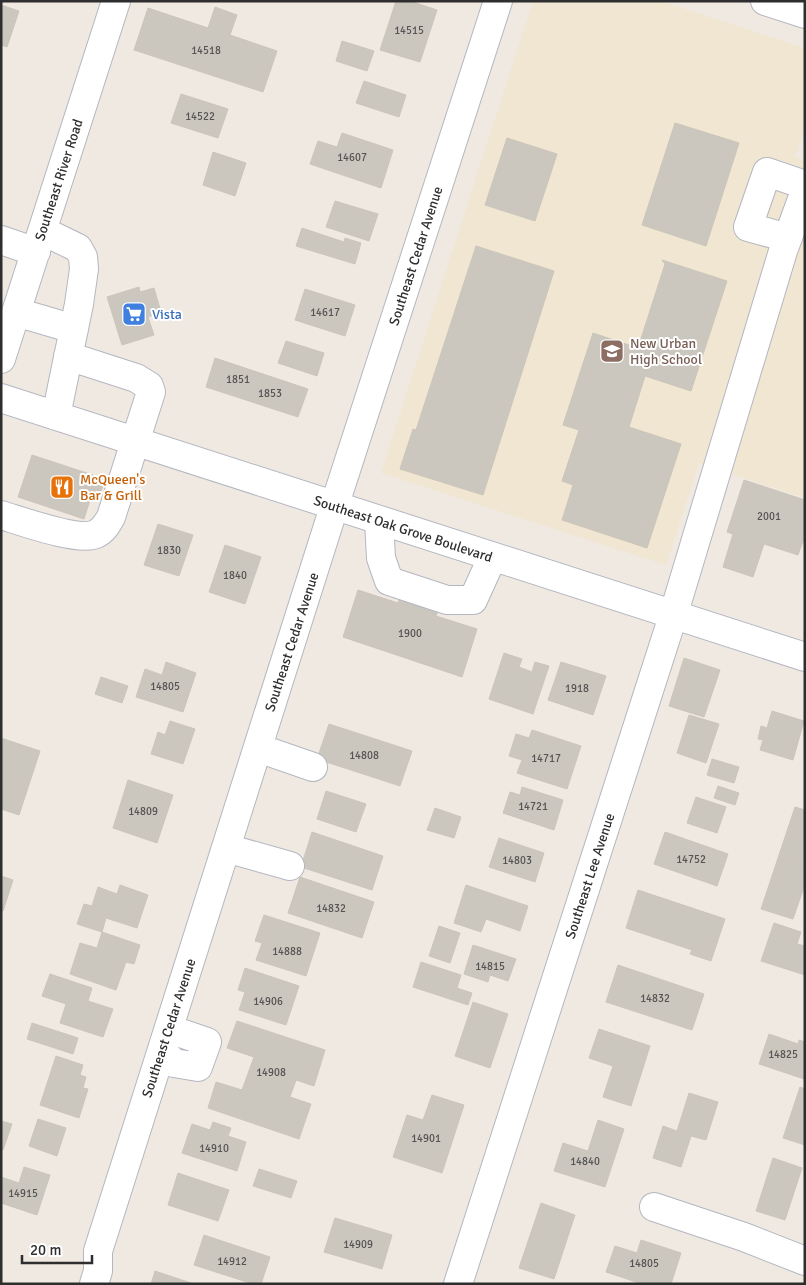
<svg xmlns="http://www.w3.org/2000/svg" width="806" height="1285" viewBox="0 0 806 1285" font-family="Signika,sans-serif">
  <rect width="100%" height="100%" fill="#efe9e1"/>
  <!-- education -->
  <path fill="#f0e6d1" d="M533 1H660L805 48V127L795 157 805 160V498L699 463 666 565 381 473Z"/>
  <!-- building -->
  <path fill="#cbc7bf" stroke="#cbc5ba" d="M396 1H410L437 10 420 62 380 50Z
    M1 5 19 11 7 47 1 45Z
    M215 7 237 15 230 35 277 51 263 92 134 50 148 8 208 28Z
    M342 41 374 51 367 71 336 61Z
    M364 81 406 95 399 117 356 103Z
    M181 94 228 109 218 138 171 123Z
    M675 123 739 143 706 246 642 225Z
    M342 133 393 150 381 188 310 164 318 141 337 147Z
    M507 138 557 154 535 221 485 205Z
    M213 152 246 163 235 196 203 185Z
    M335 201 378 214 369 241 326 227Z
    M302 228 344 242 345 238 361 243 355 264 296 246Z
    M476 246 554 271 483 495 400 469 413 429 416 430Z
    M662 260 727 281 691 391 645 376 629 427 681 444 647 548 562 520 573 485 562 481 579 430 563 425 593 333 638 348 665 264Z
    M139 287 140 292 154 288 161 312 148 317 154 335 122 345 107 297Z
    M305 289 355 305 345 336 295 320Z
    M286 341 324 353 317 376 278 363Z
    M215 358 308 389 298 417 206 387Z
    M32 455 105 479 99 497 92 494 84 519 18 497Z
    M744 480 805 500V536L798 555 764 544 753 577 723 567 733 534 727 532Z
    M158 524 193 535 179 576 144 565Z
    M225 545 261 557 245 604 209 592Z
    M358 590 398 603 402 590 440 603 436 616 477 629 462 677 343 637Z
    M504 653 522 659 519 667 532 672 535 662 549 666 533 714 489 699Z
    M684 658 720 670 704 717 669 706Z
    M166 662 196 673 183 712 136 697 145 669 162 675Z
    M561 662 606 676 593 715 548 700Z
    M101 677 128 686 122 703 95 694Z
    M772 711 804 721 793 760 760 750 763 740 758 739 761 726 767 728Z
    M689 715 719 724 706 763 677 753Z
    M170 721 195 729 183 764 151 754 158 732 165 735Z
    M329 724 412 751 400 786 317 759Z
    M532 730 581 746 567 789 517 773 522 760 509 756 516 734 529 738Z
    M1 738 40 751 19 815 1 809Z
    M712 759 739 767 734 783 707 775Z
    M128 780 173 795 157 843 113 828Z
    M718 786 739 793 735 805 714 798Z
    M522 787 563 800 554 830 503 813 510 792 520 795Z
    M326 791 366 804 356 832 317 819Z
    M696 797 726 807 717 833 687 823Z
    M795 807 805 810V866L778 858Z
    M435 808 461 817 454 838 427 830Z
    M312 832 383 856 372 890 301 867Z
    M665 832 728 854 717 886 654 864Z
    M499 838 544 853 535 882 489 867Z
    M778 858 805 866V884L793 919 761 909Z
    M1 876 13 880 3 911 1 910Z
    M300 877 374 902 362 938 288 913Z
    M120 885 148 895 137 928 106 918 102 932 77 924 84 904 92 906 98 887 117 894Z
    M466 885 528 906 520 931 486 919 481 932 454 923Z
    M638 890 725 919 711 961 690 954 692 950 626 928Z
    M264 915 320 933 306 976 256 960 262 943 255 941Z
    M774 923 801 932 797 944 805 946V975L761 961Z
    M439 926 460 933 450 963 429 956Z
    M102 932 140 945 134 964 126 962 116 990 70 974 80 943 97 948Z
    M473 945 516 959 508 981 490 975 488 982 464 974Z
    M421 962 461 975 457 988 472 993 468 1005 413 987Z
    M618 965 704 994 692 1030 606 1002Z
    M245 968 299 986 286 1025 239 1010 245 992 238 990Z
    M50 974 92 988 88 1001 113 1009 103 1037 60 1023 66 1004 42 996Z
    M473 1002 508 1014 490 1068 455 1056Z
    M237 1021 325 1050 314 1086 296 1080 290 1097 311 1104 299 1139 208 1108 216 1082 242 1090 254 1057 227 1048Z
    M32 1023 78 1038 73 1054 27 1039Z
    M599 1029 650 1046 631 1106 603 1097 613 1066 589 1058Z
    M769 1034 798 1044 799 1040 805 1042 804 1079 759 1064Z
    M56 1056 83 1065 80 1075 86 1077 83 1088 88 1089 79 1118 40 1105Z
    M800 1087 805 1089V1145L783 1138Z
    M689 1093 718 1102 706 1140 691 1136 681 1167 653 1158 663 1126 677 1131Z
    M432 1095 464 1105 442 1173 393 1157 407 1115 423 1120Z
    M38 1119 66 1128 57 1156 29 1146Z
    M598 1120 624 1129 605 1187 554 1171 563 1143 588 1151Z
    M1 1121 12 1124 3 1150 1 1149Z
    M213 1122 231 1128 228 1136 246 1142 237 1171 182 1153 192 1124 210 1130Z
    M773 1158 802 1168 785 1220 756 1211Z
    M24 1167 50 1175 37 1215 1 1203V1177L19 1183Z
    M259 1169 297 1181 291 1198 253 1186Z
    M178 1173 229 1190 218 1221 168 1205Z
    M541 1203 575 1215 554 1279 519 1268Z
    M335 1218 392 1235 382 1269 324 1252Z
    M204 1235 270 1257 261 1284H253L194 1265Z
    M641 1240 681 1253 671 1284H642L606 1272 615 1246 637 1253Z
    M155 1271 191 1283V1284H151Z"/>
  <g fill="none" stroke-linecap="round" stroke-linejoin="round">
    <!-- minor casing -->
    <g stroke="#b4b7c1" stroke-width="30">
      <path id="minor" d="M765 1 805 14
        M43 231 78 248 83 257 84 269 79 304 56 416
        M788 238 748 227 767 172 805 185
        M1 240 36 252
        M16 312 74 329
        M1 359 116 1
        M1 398 805 657
        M1 515C21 521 79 542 96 534 104 530 107 524 111 517L151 392 149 386 136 378 68 356
        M379 521 381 558 389 581 447 600H473L492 558
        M258 748 313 767
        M226 848 290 866
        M162 1051 174 1063 198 1067 207 1042 169 1029
        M654 1207 744 1237 805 1261
        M94 1284 98 1271V1251L334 507 498 1
        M458 1284 673 616 783 251 805 191"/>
    </g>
    <!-- minor -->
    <use href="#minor" stroke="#fff" stroke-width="28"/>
  </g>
  <!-- icons -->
  <defs>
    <g id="supermarket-square" transform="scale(1.25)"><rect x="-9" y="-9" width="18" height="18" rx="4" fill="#3f7fe0" stroke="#fff"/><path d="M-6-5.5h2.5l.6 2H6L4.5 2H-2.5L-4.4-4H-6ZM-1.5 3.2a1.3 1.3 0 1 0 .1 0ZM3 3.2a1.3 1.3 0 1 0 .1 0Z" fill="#fff"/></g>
    <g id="school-square" transform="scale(1.25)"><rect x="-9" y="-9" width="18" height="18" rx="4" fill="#8d6e63" stroke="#fff"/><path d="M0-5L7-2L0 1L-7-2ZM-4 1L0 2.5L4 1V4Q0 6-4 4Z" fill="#fff"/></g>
    <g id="restaurant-square" transform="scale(1.25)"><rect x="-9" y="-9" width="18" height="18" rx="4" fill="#e8710a" stroke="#fff"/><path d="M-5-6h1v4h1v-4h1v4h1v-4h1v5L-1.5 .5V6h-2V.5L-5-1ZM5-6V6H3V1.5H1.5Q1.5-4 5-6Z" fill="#fff"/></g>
  </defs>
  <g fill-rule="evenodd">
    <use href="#supermarket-square" x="134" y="314"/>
    <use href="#school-square" x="612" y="351"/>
    <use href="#restaurant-square" x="62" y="487"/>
  </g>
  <g text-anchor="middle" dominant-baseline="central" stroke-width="4" stroke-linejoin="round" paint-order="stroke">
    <!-- number labels -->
    <g font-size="11" fill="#555452">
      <text x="409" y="30">14515</text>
      <text x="206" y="50">14518</text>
      <text x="200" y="116">14522</text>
      <text x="352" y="157">14607</text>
      <text x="325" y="312">14617</text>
      <text x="238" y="379">1851</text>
      <text x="270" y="393">1853</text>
      <text x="769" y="516">2001</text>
      <text x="169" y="550">1830</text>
      <text x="235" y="575">1840</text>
      <text x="410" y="633">1900</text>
      <text x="165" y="686">14805</text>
      <text x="577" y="688">1918</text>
      <text x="364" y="755">14808</text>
      <text x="546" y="758">14717</text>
      <text x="533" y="806">14721</text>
      <text x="143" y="811">14809</text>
      <text x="691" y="859">14752</text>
      <text x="517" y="860">14803</text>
      <text x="331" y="908">14832</text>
      <text x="287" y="951">14888</text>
      <text x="490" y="966">14815</text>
      <text x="655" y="998">14832</text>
      <text x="268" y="1001">14906</text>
      <text x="783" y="1054">14825</text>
      <text x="271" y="1072">14908</text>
      <text x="426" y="1138">14901</text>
      <text x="214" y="1148">14910</text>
      <text x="585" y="1161">14840</text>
      <text x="23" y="1193">14915</text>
      <text x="358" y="1244">14909</text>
      <text x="232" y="1261">14912</text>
      <text x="644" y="1263">14805</text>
    </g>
    <!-- street labels -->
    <g font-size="14" fill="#2e2e2e" stroke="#fff">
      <text transform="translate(59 180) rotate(-72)">Southeast River Road</text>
      <text transform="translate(416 256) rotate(-72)">Southeast Cedar Avenue</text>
      <text transform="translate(403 529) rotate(18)">Southeast Oak Grove Boulevard</text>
      <text transform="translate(292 642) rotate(-72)">Southeast Cedar Avenue</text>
      <text transform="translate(590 876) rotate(-72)">Southeast Lee Avenue</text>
      <text transform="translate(169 1028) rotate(-72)">Southeast Cedar Avenue</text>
    </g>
    <!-- shop labels -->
    <g font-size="14" fill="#366cbe" stroke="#fff" text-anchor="start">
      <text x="152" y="314">Vista</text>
    </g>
    <!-- education labels -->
    <g font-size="14" fill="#785e54" stroke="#fff" text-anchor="start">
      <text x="630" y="343">New Urban<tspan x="630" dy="16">High School</tspan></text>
    </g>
    <!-- food labels -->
    <g font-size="14" fill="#c56008" stroke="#fff" text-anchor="start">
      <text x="80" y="479">McQueen's<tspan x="80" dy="16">Bar &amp; Grill</tspan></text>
    </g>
  </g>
  <!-- border -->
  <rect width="806" height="1285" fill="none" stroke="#2e2e2e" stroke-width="5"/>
  <!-- scale -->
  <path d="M22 1255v8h70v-8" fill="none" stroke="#2e2e2e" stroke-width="2.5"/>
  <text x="30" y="1255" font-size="15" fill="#2e2e2e" stroke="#ffffff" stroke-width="4" paint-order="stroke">20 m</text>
</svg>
